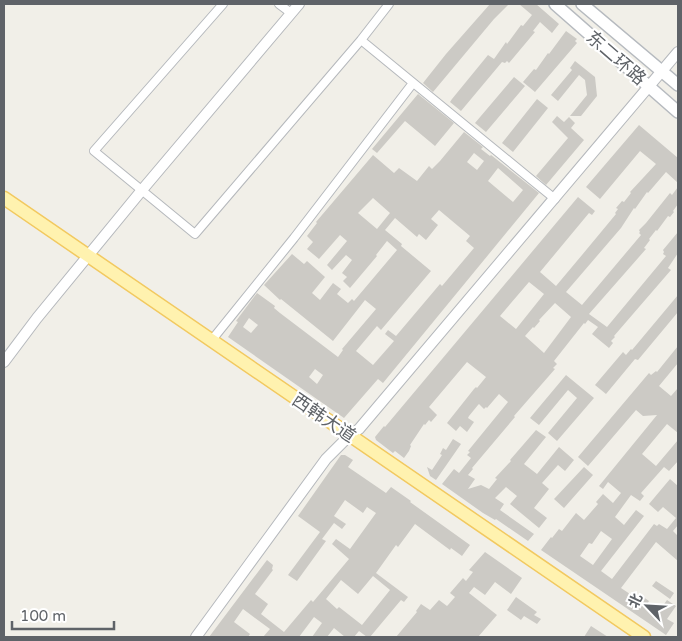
<svg xmlns="http://www.w3.org/2000/svg" width="682" height="641" viewBox="0 0 682 641" font-family="'Varela Round','Noto Sans SC',sans-serif">
  <rect width="100%" height="100%" fill="#f1efe8"/>
  <!-- building -->
  <path fill="#cccac5" fill-rule="evenodd" d="M490 4H509L494 19 433 92 423 83 446 54Z
    M519 4H536L559 24 552 33 540 22 533 31 535 32 509 63 507 61 505 63 502 62 461 111 450 102 452 99 488 55 494 59 506 42 507 44 521 25 523 26 532 15Z
    M566 31 577 39 575 41 577 43 535 92 523 82 534 69 536 70 548 53 549 54Z
    M575 61 595 77 597 96 581 116H570L587 95 585 80 579 75 558 101 551 95 572 70 570 68Z
    M514 77 525 86 486 132 475 123Z
    M418 94 454 123 435 146 405 121 377 153 372 149Z
    M537 99 548 108 513 152 502 143Z
    M557 116 564 122 569 117 575 123 571 128 584 140 546 185 536 176 568 138 552 122Z
    M639 125 678 158V183L666 172 648 193 647 192 635 209 634 208 621 228 566 292 582 305 641 235 639 233 640 232 639 230 646 223 670 193 672 195 678 187V204L673 211 674 212 670 217 668 216 657 231 656 230 649 239 650 240 644 248 646 249 589 314 607 327 666 256 663 254 664 252 663 250 678 232V253L668 268 671 270 614 336 615 337 611 341 613 343 609 348 592 334 598 327 588 320 585 324 584 323 554 361 557 364 553 368 555 369 514 416 515 417 472 468 473 469 468 475 475 479 468 489 481 485 489 489 497 479 495 478 511 461 510 460 536 430 546 437 524 464 537 474 559 447 574 460 565 471 558 465 542 483 549 489 534 508 547 518 539 528 510 504 517 496 506 487 495 498 504 504 500 510 534 534 528 541 496 519 495 520 483 513 442 484 454 469 459 473 471 458 467 455 470 452 468 451 508 402 499 394 487 408 486 407 484 409 479 404 478 405 469 416 468 418 474 422 467 432 460 426 456 431 447 423 474 389 476 387 477 388 486 377 467 362 429 407 437 415 431 422 429 420 425 425 424 424 410 445 411 446 409 451 404 458 395 451 393 453 376 440 375 437 384 426 385 427 578 197 595 211 592 215 589 213 540 272 556 286 582 255 616 214 615 213 618 209 616 208 622 201 624 202 631 193 630 192 656 164 640 151 600 199 586 187ZM529 282 544 294 516 329 500 316ZM555 303 571 317 544 353 525 336 533 327 534 328 540 321 539 320Z
    M464 132 483 147 481 149 490 156 491 155 539 193 383 383 378 379 344 418 228 337 238 322 236 321 257 293 275 306 274 308 280 313 338 357 343 350 342 349 376 309 365 300 333 341 281 299 280 300 264 285 292 254 304 264 307 261 325 277 312 293 320 300 333 283 341 289 337 294 348 303 352 299 354 301 397 250 387 241 376 255 377 256 350 288 343 281 347 277 342 273 352 260 346 255 332 270 327 265 347 241 340 235 319 259 307 249 313 242 307 236 317 223 316 222 373 155 394 173 399 168 417 181 429 166 432 169 440 161ZM474 153 484 161 477 170 467 162ZM498 168 523 190 513 202 488 181ZM373 198 390 213 377 229 358 213ZM439 210 470 236 466 241 474 248 442 286 440 284 396 336 388 330 385 334 394 341 373 365 356 351 377 326 381 330 431 271 401 246 402 244 385 230 395 218 417 237 419 234 426 240 438 225 431 219ZM249 318 258 325 251 333 243 327ZM315 369 323 375 317 384 309 377Z
    M678 295V312L638 360 635 359 606 394 595 385 623 352 626 355 631 349 632 350Z
    M678 346V363L659 386 671 396 678 388V433L667 424 642 454 656 466 678 440V461L669 471 664 467 641 493 644 496 640 501 631 495 615 517 624 525 636 510 644 516 601 571 612 579 654 524 657 526 659 524 667 529 676 518 663 507 658 512 649 504 670 479 678 486V525L673 531 678 536V561L656 542 621 588 636 598 639 594 649 601 646 606 657 614 667 600 676 606 667 619 674 623 666 635 541 550 551 537 552 538 559 529 562 531 576 513 584 520 598 504 596 502 603 494 613 503 621 493 608 482 603 489 599 486 657 415 643 416 636 410 588 466 578 457 649 373 651 375 656 371 657 372ZM601 531 612 539 593 565 580 556 589 543 592 544Z
    M566 375 594 398 557 441 548 433 577 398 568 390 539 425 530 418Z
    M453 439 461 444 436 480 430 476 427 467 432 470 442 455 440 454 443 448 446 450Z
    M341 455H345L353 460 348 467 386 493 391 487 411 501 410 502 470 545 462 556 451 548 450 550 415 524 398 547 396 545 376 573 408 597 404 602 401 600 370 637H367L359 631 354 637H345L334 628 327 637H312L322 623 314 617 299 637H263L270 629 243 609 234 622 250 634 248 637H209L267 560 273 565 272 569 273 570 255 594 268 604 261 614 284 632 311 600 313 602 349 559 332 544 336 539 350 549 376 513 367 507 363 513 345 500 334 516 346 524 342 529 334 523 322 539 326 541 297 581 288 575 320 532 298 516ZM373 576 390 590 362 625 339 607 337 609 326 599 341 580 358 594Z
    M584 467 593 475 564 508 554 499Z
    M485 552 522 578 511 594 495 582 485 595 474 587 469 593 497 615 478 637H396L417 612 416 611 421 604 430 610 439 600 447 606 448 605 455 597 450 593 463 578 466 581 473 572 469 570Z
    M656 581 674 593 670 599 652 586Z
    M516 597 537 612 534 615 541 619 537 624 524 616 521 620 507 610Z
    M591 626 608 637H584Z"/>
  <g fill="none" stroke-linecap="round" stroke-linejoin="round">
    <!-- minor casing -->
    <g stroke="#b5b8bc" stroke-width="10">
      <path id="minor" d="M223 4 94 151 195 234 361 40 389 4
        M279 4 291 13
        M361 40 555 199
        M211 341 294 238 413 83"/>
    </g>
    <!-- tertiary casing -->
    <g stroke="#b5b8bc" stroke-width="12">
      <path id="tertiary" d="M4 362 37 318 142 190 299 4
        M196 637 326 459 349 436 359 429 678 52"/>
    </g>
    <!-- secondary casing -->
    <g stroke="#b6babf" stroke-width="14">
      <path id="secondary" d="M555 4 678 112
        M582 4 678 85"/>
    </g>
    <!-- primary casing -->
    <g stroke="#f2c960" stroke-width="15">
      <path id="primary" d="M4 198 644 637"/>
    </g>
    <!-- minor -->
    <use href="#minor" stroke="#fff" stroke-width="8"/>
    <!-- tertiary -->
    <use href="#tertiary" stroke="#fff" stroke-width="10"/>
    <!-- secondary -->
    <use href="#secondary" stroke="#fff" stroke-width="11"/>
    <!-- primary -->
    <use href="#primary" stroke="#fff2af" stroke-width="12"/>
  </g>
  <g text-anchor="middle" dominant-baseline="central" stroke-width="4.5" stroke-linejoin="round" paint-order="stroke">
    <!-- street labels -->
    <g font-size="18" fill="#5f6368" stroke="#fff">
      <text transform="translate(616 58) rotate(41)">东二环路</text>
      <text transform="translate(324 418) rotate(34)">西韩大道</text>
    </g>
  </g>
  <!-- border -->
  <rect width="682" height="641" fill="none" stroke="#5f6368" stroke-width="10"/>
  <!-- north arrow -->
  <g transform="translate(647 606) rotate(295)" stroke="#ffffff" stroke-width="4" paint-order="stroke">
  <path d="M0-4L9 19L0 12L-9 19Z" fill="#5f6368"/>
  <text y="-8" font-size="14" font-weight="bold" text-anchor="middle" fill="#5f6368">北</text>
  </g>
  <!-- scale -->
  <path d="M12 621v8h102v-8" fill="none" stroke="#5f6368" stroke-width="2.5"/>
  <text x="20" y="621" font-size="15" fill="#5f6368" stroke="#ffffff" stroke-width="4" paint-order="stroke">100 m</text>
</svg>
